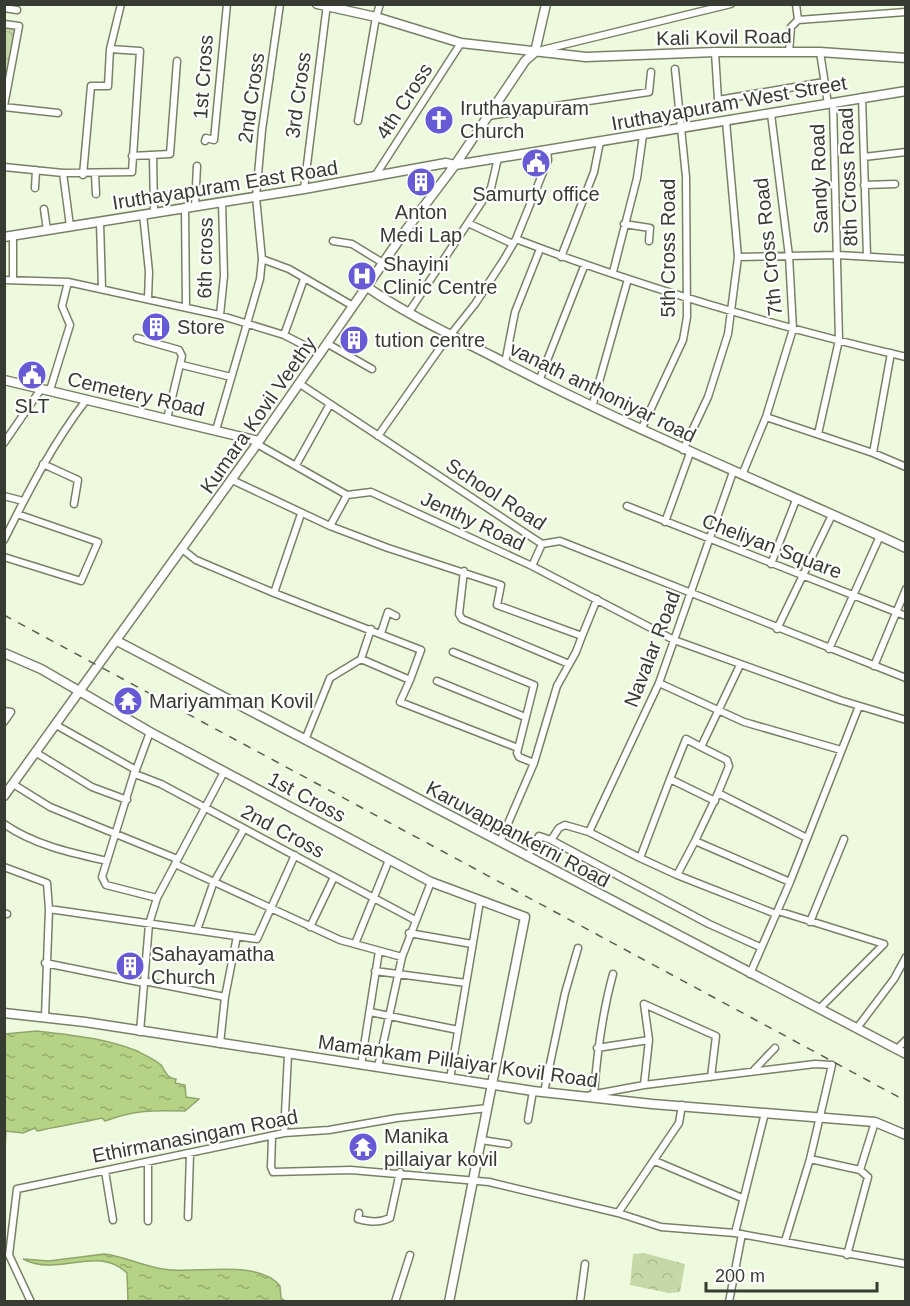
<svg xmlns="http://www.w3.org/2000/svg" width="910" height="1306" viewBox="0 0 910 1306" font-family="Helvetica,sans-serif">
  <defs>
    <pattern id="forest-crowns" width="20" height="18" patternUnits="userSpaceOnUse" patternTransform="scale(1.5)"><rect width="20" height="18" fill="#c5d8a8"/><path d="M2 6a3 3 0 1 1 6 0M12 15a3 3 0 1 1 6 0" fill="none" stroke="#aaba91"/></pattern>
    <pattern id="water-ripples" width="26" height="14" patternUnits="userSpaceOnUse" patternTransform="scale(1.5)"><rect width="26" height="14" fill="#b6d385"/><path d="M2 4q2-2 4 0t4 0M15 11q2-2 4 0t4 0" fill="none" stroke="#95ac6d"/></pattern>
  </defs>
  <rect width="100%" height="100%" fill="#eefade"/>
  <!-- forest -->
  <path fill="url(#forest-crowns)" d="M5 27 16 29 5 83Z
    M644 1253 685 1264 680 1292 669 1293 630 1285 633 1254Z"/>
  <!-- water -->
  <path fill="url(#water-ripples)" stroke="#90a56c" stroke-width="1.5" d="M37 1031C71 1035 104 1038 137 1051 143 1054 156 1060 161 1065 166 1072 167 1079 176 1079L175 1083 185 1085 186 1097 199 1099 185 1111C153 1110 135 1110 105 1121L102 1118C80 1123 59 1126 37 1131L35 1128 23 1133 6 1131 5 1150V1034Z
    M104 1254C124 1256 142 1266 163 1269 194 1275 258 1258 280 1286L281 1298 285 1301H128L127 1273C97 1244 59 1278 23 1259L49 1261Z"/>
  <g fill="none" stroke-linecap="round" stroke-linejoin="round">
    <!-- street casing -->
    <g stroke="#788168" stroke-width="9">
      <path id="street" d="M4 8 17 10
        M798 20 906 12
        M4 24 19 26 4 106
        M542 50 731 4
        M715 52 718 100 824 82
        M789 52 791 27 798 20 796 4
        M820 52 828 104
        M862 97 867 256
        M4 107 58 113
        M488 116 649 92 651 72
        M358 121 376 17 380 4
        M205 141 206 138 214 140 227 4
        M132 156 170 154 177 61
        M153 156 154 212
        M864 157 906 152
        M4 167 63 173 70 226
        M63 173 132 172 140 51 110 49
        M95 174 96 194
        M83 175 91 86H108L110 49 121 4
        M375 176 461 43
        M864 185 895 184
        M35 188 36 170
        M304 189 327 4
        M195 206 197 166
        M185 207 186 307
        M44 209 47 230
        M143 214 149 272 148 299
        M100 223 102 288
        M470 224 513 244
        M624 224 650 228 649 241
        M13 236V280
        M516 239C641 287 775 326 906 357
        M333 241 352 244 383 263
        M561 257 594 172 600 142
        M738 257 838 255 906 259
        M262 259 289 269 353 306
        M613 272 637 178 643 135
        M4 280 68 282 219 315 284 335 321 354
        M409 312 491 188 498 158
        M220 315 224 276 222 202
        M284 335 304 279
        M137 338 179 350 182 356 167 419
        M328 344 372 369
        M505 363 515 312 540 249
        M182 365 231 377
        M539 381 585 264
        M300 384 542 544 560 541 906 678
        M50 390 70 325 62 306 68 282
        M592 407 628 279
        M766 417 873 453 906 467
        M216 430 260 279 262 259 256 197 262 130 280 4
        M641 430 683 340 687 317 686 177 675 69
        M818 434 839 340 833 103
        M378 436 440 348 475 304 503 261 516 239 548 160 547 150
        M4 443 41 389
        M257 444 347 495 371 492 532 566 674 640 840 700 906 720
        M683 450 708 397 728 334 738 257 726 121
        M873 453 891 353
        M43 464 78 480 74 504
        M296 465 330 404
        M742 475 766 417 793 329 789 256 771 114
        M232 480 330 526 388 548 501 585 497 605 582 636 597 599
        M4 496 23 501
        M627 506 906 616
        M301 514 274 593 421 650 410 680 361 659 330 678 305 740
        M665 522 690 453
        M330 526 347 495
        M4 540C29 490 53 443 87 399
        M182 549 196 560 274 593
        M4 557 81 581 98 542 17 514
        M771 564 796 500
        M532 566 542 544
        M464 571 459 614 462 619 569 664
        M777 629 832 515
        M381 633 388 612 396 616
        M829 649 880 536
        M453 652 534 685 517 753 519 757 534 763
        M361 659 371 629
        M874 666 906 589
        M410 680 400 702 518 748
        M437 681 525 717
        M659 683 744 722 841 750
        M4 711 11 712 4 722
        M56 725 136 770 150 732
        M701 747 686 739 670 779 715 801
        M35 752 92 787 127 800
        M135 770 102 877 106 885 157 898
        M135 774 161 784 415 920
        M670 779 640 858 677 875 695 841
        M13 784 50 807 177 859
        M718 793 729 766 727 760 701 747 740 665
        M4 824C34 845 72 853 107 861
        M589 832 659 683 733 472
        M551 840 709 924 760 947
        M500 842 534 763 557 686 576 652 582 636
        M527 857 539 836 551 840 559 828 565 825 589 832 640 858
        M175 864 340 940 402 957
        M4 867 47 883 49 909 45 1017
        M677 875 776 914
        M790 882 695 841 718 793 807 838
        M49 909 257 939 295 855
        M778 911 884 944 819 1009
        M4 913 7 914
        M810 922 844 839
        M310 927 334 877
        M197 930 213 884 244 829
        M409 933 472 944
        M355 944 389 860
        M45 963 144 983
        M375 971 466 983
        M750 974 790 882 859 706
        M144 981 225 997
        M644 1004 716 1036 711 1077
        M370 1012 458 1030
        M857 1028 894 979 906 957
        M140 1032 149 924 157 898 224 772
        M220 1044 225 997 237 936
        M597 1048 649 1040
        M897 1049 906 1040
        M361 1065 379 951
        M378 1067 402 957 431 882
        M753 1071 775 1048
        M450 1079 480 901
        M644 1085 649 1040 644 1004
        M544 1092 565 993 578 948
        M594 1094C597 1053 602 1014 613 974
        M590 1095 644 1085 815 1064 832 1065 810 1159 785 1241
        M528 1120 533 1091
        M284 1133 288 1055
        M272 1137 271 1167 273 1172 351 1170 489 1182 618 1213 661 1227 735 1233 906 1264
        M481 1140 508 1144
        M810 1159 860 1170
        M655 1161 742 1198
        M105 1171 113 1220
        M359 1213 358 1219C371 1222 379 1223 390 1218L400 1172
        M618 1213 679 1123 682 1105
        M188 1217 190 1154
        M148 1221V1162
        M735 1233 765 1113
        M847 1255 868 1177 860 1170 875 1122
        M31 1302 9 1255 17 1189 284 1133 329 1130 397 1118 488 1108
        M395 1302 410 1255
        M580 1302 585 1264
        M729 1302 742 1234"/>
    </g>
    <!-- secondary casing -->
    <g stroke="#788168" stroke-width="11">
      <path id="secondary" d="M317 4 376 17 461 43 586 57 715 52H820L906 58
        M4 237 304 189 446 163 455 165 498 158 906 91
        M367 287C406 314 451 335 494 357 628 428 768 484 906 548
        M4 380 259 441
        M117 641 906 1054
        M4 653 41 669 150 732 431 882 525 917 449 1302
        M4 796 257 444 406 230 455 165 525 61 535 52 546 4
        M4 1013 85 1022 533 1091 652 1104 875 1122 906 1135"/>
    </g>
    <!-- street -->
    <use href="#street" stroke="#fff" stroke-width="6"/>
    <!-- secondary -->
    <use href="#secondary" stroke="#fff" stroke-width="8"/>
    <!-- rail -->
    <path stroke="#595e51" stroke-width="1.5" stroke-dasharray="8 8" stroke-linecap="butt" d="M4 615 906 1101"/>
  </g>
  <!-- icons -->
  <defs>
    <g id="church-disc" transform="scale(1.5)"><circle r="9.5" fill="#665bd4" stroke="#fff"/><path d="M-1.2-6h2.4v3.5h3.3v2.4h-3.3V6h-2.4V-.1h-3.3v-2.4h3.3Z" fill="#fff"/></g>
    <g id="civic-disc" transform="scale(1.5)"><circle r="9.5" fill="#665bd4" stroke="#fff"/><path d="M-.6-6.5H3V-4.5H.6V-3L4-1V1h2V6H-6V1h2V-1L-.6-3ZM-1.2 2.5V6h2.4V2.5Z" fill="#fff"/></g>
    <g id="building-disc" transform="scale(1.5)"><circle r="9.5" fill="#665bd4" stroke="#fff"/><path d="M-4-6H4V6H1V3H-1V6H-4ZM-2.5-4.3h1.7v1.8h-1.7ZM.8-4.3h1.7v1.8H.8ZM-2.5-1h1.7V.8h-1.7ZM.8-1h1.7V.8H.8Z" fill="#fff"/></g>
    <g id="hospital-disc" transform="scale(1.5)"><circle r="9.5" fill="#665bd4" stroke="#fff"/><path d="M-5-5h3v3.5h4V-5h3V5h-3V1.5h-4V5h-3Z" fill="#fff"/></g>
    <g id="temple-disc" transform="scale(1.5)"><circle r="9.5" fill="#665bd4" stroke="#fff"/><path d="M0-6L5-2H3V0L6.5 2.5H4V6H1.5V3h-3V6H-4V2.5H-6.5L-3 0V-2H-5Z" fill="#fff"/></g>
  </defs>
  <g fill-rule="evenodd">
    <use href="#church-disc" x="439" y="120"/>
    <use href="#civic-disc" x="536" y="163"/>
    <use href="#building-disc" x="421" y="182"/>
    <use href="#hospital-disc" x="362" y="276"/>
    <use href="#building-disc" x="156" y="327"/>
    <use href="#building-disc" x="354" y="340"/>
    <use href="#civic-disc" x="32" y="375"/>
    <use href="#temple-disc" x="128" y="701"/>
    <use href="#building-disc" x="130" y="966"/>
    <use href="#temple-disc" x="363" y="1147"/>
  </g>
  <g text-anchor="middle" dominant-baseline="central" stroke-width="4.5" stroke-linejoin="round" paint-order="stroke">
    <!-- street labels -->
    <g font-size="20" fill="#373b31" stroke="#fff">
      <text transform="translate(724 37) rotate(-1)">Kali Kovil Road</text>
      <text transform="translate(203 77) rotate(-86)">1st Cross</text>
      <text transform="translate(298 95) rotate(-82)">3rd Cross</text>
      <text transform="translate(251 98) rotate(-82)">2nd Cross</text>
      <text transform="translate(404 101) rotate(-57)">4th Cross</text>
      <text transform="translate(729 103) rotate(-10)">Iruthayapuram West Street</text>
      <text transform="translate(848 177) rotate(-92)">8th Cross Road</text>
      <text transform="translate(819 179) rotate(-92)">Sandy Road</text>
      <text transform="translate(225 185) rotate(-9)">Iruthayapuram East Road</text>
      <text transform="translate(768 247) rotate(-96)">7th Cross Road</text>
      <text transform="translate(668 248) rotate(-90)">5th Cross Road</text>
      <text transform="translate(205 258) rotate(-89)">6th cross</text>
      <text transform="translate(603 392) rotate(26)">vanath anthoniyar road</text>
      <text transform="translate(136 394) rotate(13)">Cemetery Road</text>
      <text transform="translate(258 415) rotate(-55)">Kumara Kovil Veethy</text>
      <text transform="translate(496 494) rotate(33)">School Road</text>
      <text transform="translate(473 521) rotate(25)">Jenthy Road</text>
      <text transform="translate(772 546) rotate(21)">Cheliyan Square</text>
      <text transform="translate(652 649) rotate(-69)">Navalar Road</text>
      <text transform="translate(307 797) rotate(28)">1st Cross</text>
      <text transform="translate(283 831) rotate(28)">2nd Cross</text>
      <text transform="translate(518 834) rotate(28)">Karuvappankerni Road</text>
      <text transform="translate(458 1061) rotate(8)">Mamankam Pillaiyar Kovil Road</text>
      <text transform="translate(195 1136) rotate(-11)">Ethirmanasingam Road</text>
    </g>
    <!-- poi labels -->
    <g font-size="20" fill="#373b31" stroke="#fff" text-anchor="start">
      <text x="460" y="108">Iruthayapuram<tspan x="460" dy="23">Church</tspan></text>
      <text x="536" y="194" text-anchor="middle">Samurty office</text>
      <text x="421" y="212" text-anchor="middle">Anton<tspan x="421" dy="23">Medi Lap</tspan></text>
      <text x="383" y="264">Shayini<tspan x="383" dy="23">Clinic Centre</tspan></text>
      <text x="177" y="327">Store</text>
      <text x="375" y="340">tution centre</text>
      <text x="32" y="406" text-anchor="middle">SLT</text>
      <text x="149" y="701">Mariyamman Kovil</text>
      <text x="151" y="954">Sahayamatha<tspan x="151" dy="23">Church</tspan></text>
      <text x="384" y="1136">Manika<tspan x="384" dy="23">pillaiyar kovil</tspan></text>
    </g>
  </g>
  <!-- border -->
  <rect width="910" height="1306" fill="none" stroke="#373b31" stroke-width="12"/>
  <!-- scale -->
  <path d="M706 1282v9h171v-9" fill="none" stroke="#373b31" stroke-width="3"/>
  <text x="715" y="1282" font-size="18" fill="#373b31" stroke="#ffffff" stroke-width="4.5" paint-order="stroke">200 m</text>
</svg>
